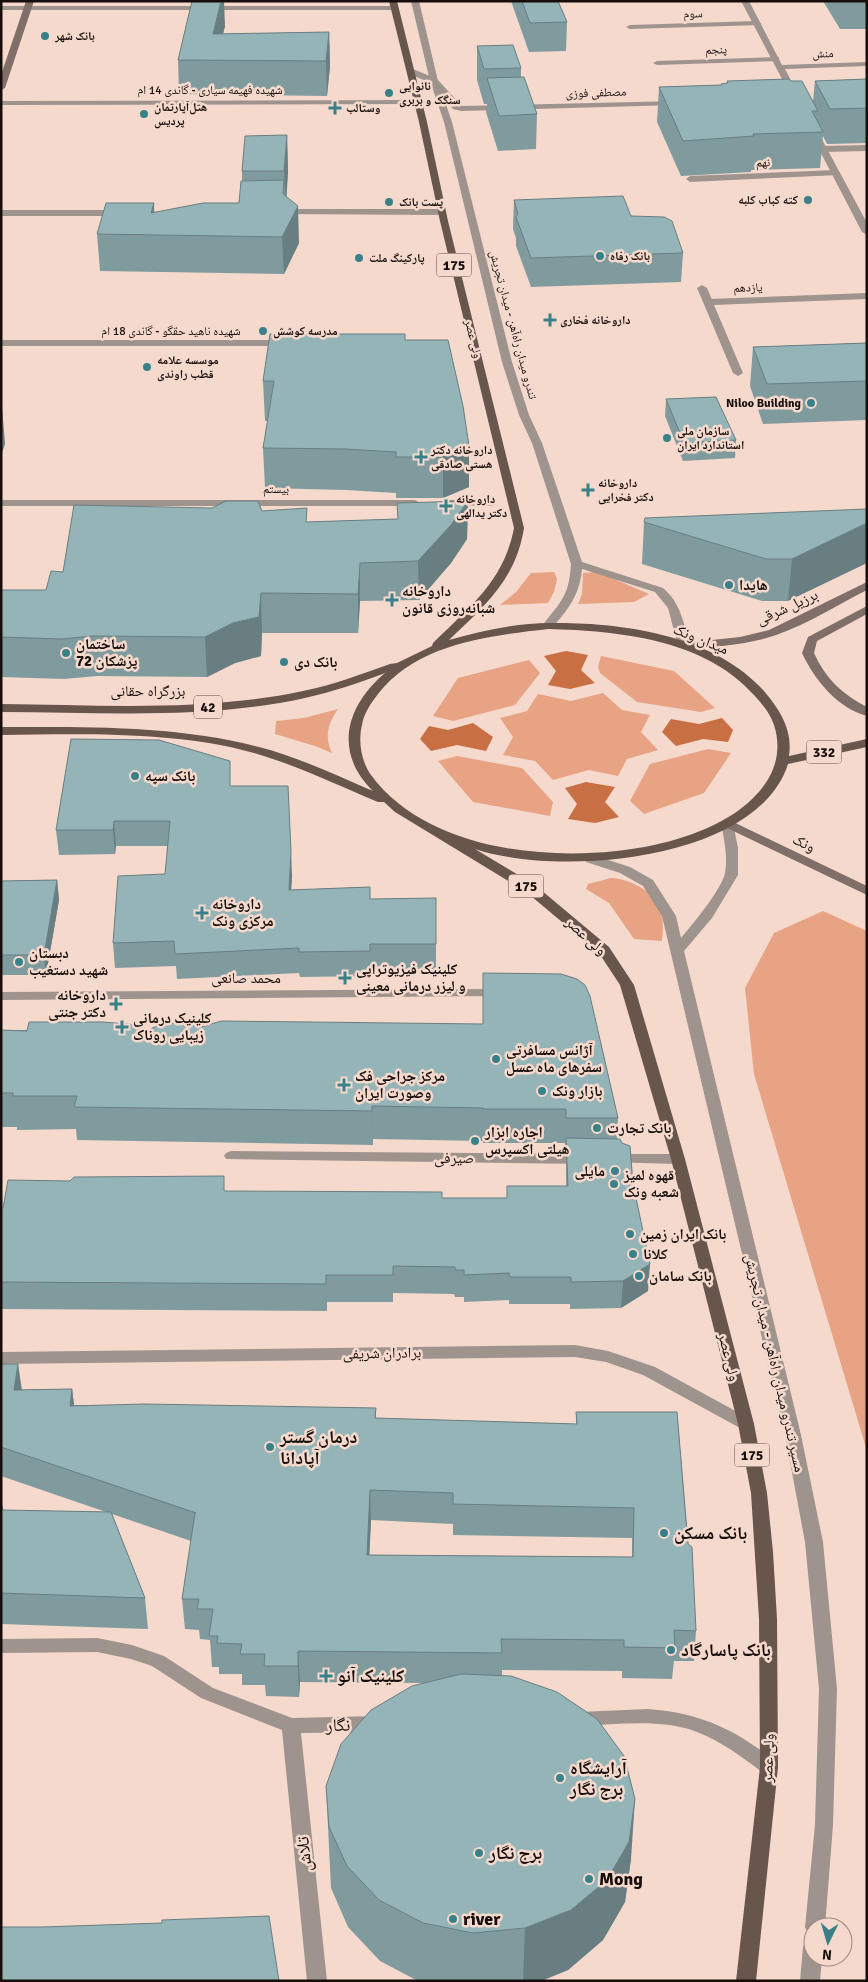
<svg xmlns="http://www.w3.org/2000/svg" width="868" height="1982" viewBox="0 0 868 1982" font-family="Signika,'Noto Naskh Arabic',sans-serif">
  <rect width="100%" height="100%" fill="#f5d9cd"/>
  <!-- green -->
  <path fill="#e8a384" d="M554 572 557 579 554 592 548 603 500 605 516 592 531 573Z
    M598 572 649 594 634 602 578 604 582 594 583 573Z
    M601 656 674 671 715 708 701 712 637 702 600 673 598 667Z
    M529 660 540 673 515 705 453 721 433 716 458 678Z
    M603 693 622 710 650 715 641 732 658 750 627 759 618 776 589 770 553 780 535 761 503 755 513 737 500 718 527 711 538 694 571 701Z
    M338 709C328 724 324 736 332 753L315 746 275 734 276 721 304 718Z
    M708 749 731 753 704 793 644 814 630 801 650 764Z
    M457 756 522 768 553 802 550 816 473 802 438 761Z
    M611 878C629 879 653 890 660 909 664 919 663 930 662 941L634 939 609 903 586 889 588 884Z
    M823 911 867 931V1451L754 1074 745 988 774 933Z"/>
  <!-- water -->
  <path fill="#c96f44" d="M566 651 588 655 581 670 595 683 570 689 548 685 556 671 544 656Z
    M722 718 733 730 728 742 703 739 676 746 662 732 671 719 699 724Z
    M473 723 493 737 486 751 457 745 431 751 420 739 429 726 448 730Z
    M586 782 615 787 605 802 619 817 595 823 568 819 577 804 565 788Z"/>
  <g fill="none" stroke-linecap="round" stroke-linejoin="round">
    <!-- service -->
    <path fill="#9f938e" fill-rule="evenodd" d="M411 1H419L438 81 452 122 512 362 529 415 542 443 582 562 663 588C681 603 684 624 690 646L688 648H680L678 646 668 608 655 592 582 569C580 594 568 610 552 628L548 629 542 626C561 601 569 597 571 564L532 443 519 415 502 362 444 122 430 81Z
      M757 21 761 23 760 25 630 29 626 27 630 25Z
      M776 57H779V61L657 65 653 63 657 61Z
      M867 145V151L823 152 819 149 823 146Z
      M836 170 840 173 839 175 690 182 686 179 690 176Z
      M702 285 707 288 713 302 711 304 708 305 703 302 697 288Z
      M727 819 733 823 738 848V875L712 918 684 951 801 1435 823 1542 837 1689 833 1825 825 1927H813V1935L808 1933 805 1927 815 1825 819 1689 805 1542 785 1435 662 916 643 886 620 873 586 862 585 859 586 856H596L630 867 653 880 676 916 681 938C692 925 722 889 725 873 728 857 724 839 721 823Z
      M813 1938V1957H822L820 1981H800L803 1947 806 1941Z"/>
    <!-- minor -->
    <path fill="#9f938e" fill-rule="evenodd" d="M741 1H749L782 65 867 62V66L785 69 799 96 792 98Z
      M1 6H394L398 8 394 10H1Z
      M407 69H413L437 79 462 106 677 101 681 103 677 105 461 111 453 109 431 83 407 73Z
      M421 100V104H418L1 105V101Z
      M814 129 818 132 867 223V235L862 232 810 132Z
      M280 209H442L446 212 442 215 277 214 276 212Z
      M1 210H121L125 213 121 216H1Z
      M867 293V299L714 305 743 373 738 376 733 373 703 302 708 299Z
      M1 340H285L290 343 285 346H1Z
      M1 500H415L420 503 415 506H1Z
      M449 500H492L497 503 492 506 445 505 444 503 445 501Z
      M492 989 499 993 497 996 1 1000V992Z
      M231 1151 584 1154 589 1156 591 1159 589 1162 584 1164 226 1159 224 1156 226 1153Z
      M613 1154H678L683 1156 685 1159 683 1162 678 1164 608 1162 606 1159 608 1156Z
      M575 1345 608 1351 655 1367 752 1420 754 1424 752 1428 746 1430 740 1428 643 1375 606 1362 575 1357 1 1364V1352Z
      M97 1638 132 1645 164 1656 213 1688 292 1718 377 1716 383 1719 386 1724 383 1729 377 1732 301 1733 327 1981H307L282 1730 201 1698 152 1666 131 1659 97 1652 1 1653V1639Z
      M648 1709C689 1712 722 1723 756 1747 764 1753 774 1758 778 1767L776 1772 769 1775 762 1772C742 1757 721 1741 697 1732 661 1718 617 1725 579 1726L573 1724 570 1719 573 1714 579 1712Z"/>
    <!-- secondary -->
    <path fill="#7f6f68" fill-rule="evenodd" d="M26 1H34L5 88 1 90V75Z
      M867 582V590C837 605 808 624 776 635 747 645 715 647 684 649L678 646 684 643 740 637 769 630Z
      M867 606V614L817 641 814 653C825 678 843 695 867 707V716C837 708 814 679 802 653L808 637Z
      M727 819 867 886V895L723 826 721 823Z"/>
    <!-- primary -->
    <path fill="#68554c" fill-rule="evenodd" d="M389 1H397L427 122 448 221 524 528C516 579 485 606 449 640 481 631 516 623 550 623 622 622 714 635 764 691 780 710 793 730 789 756L867 739V747L788 764C757 862 557 877 475 849L535 885 609 947 634 985 685 1159 754 1424 767 1493 773 1552 777 1619 778 1767 756 1981H736L760 1767 759 1619 751 1493 738 1424 671 1159 620 985 599 953 525 891 395 812 384 802H378C337 785 296 765 254 753 176 731 82 734 1 735V727C87 727 175 725 259 747 298 757 336 775 373 791 333 752 346 706 385 673 359 683 332 692 305 698 206 720 102 712 1 712V704C101 705 205 712 303 691 333 685 362 674 390 664L397 663 432 646 433 643C470 607 504 581 514 528L440 221 419 122ZM548 629C619 631 704 639 754 695 763 705 770 713 774 725 781 746 777 767 765 784 740 819 694 836 654 845 565 864 430 855 371 775 361 761 358 741 362 725 364 713 371 703 378 694 418 643 489 636 548 629Z"/>
  </g>
  <!-- wall -->
  <path fill="#809b9e" fill-rule="evenodd" d="M511 1H558L567 22 566 51 529 52Z
    M823 1H867V29H840Z
    M225 26 223 34 329 32 330 66 327 96 179 94 178 60Z
    M477 46 521 68V77L537 114 536 149 498 151 486 112 487 104H484L477 80Z
    M867 79V143L827 144 823 136 820 168 751 170V172L681 176 657 122 659 87 721 85V84L727 83V81H791L813 101 815 81Z
    M287 135 288 171 286 197 299 243 284 274 100 271 97 234 154 203V212L239 203 242 181V171Z
    M514 200 631 216 683 253 681 282 531 287 516 246V238L513 229Z
    M405 340 469 446V487L443 498H396V493L346 490 265 488 263 448 268 421H265L263 381Z
    M867 343V420L763 424 750 386 753 347Z
    M666 399 736 440 735 458 683 461 665 416Z
    M468 501 467 539 451 563 419 600 360 601 358 633H262L261 656 235 663 207 677 97 676 64 679 1 677V590H46L63 572 262 511 308 522 397 519Z
    M867 509 788 601H762L642 564 644 522Z
    M231 786 292 875 291 890 370 887V899L436 944V969H370V976L300 977 299 973 177 979 176 966 115 968 113 943 165 874 168 846H116L115 854 59 855 56 830Z
    M57 880 59 900 46 975H1V881Z
    M483 973 618 1118 617 1139 633 1184 648 1291 621 1308 570 1309V1304H509V1300L464 1302V1297H455L454 1294 393 1293V1302H327V1311L1 1309V1208L225 1191 442 1198H507V1186H566V1151H565V1143H483V1141L373 1139V1145L77 1140 76 1129 17 1130V1127H1V1030H148L201 1027 483 1024Z
    M1 1364H18L22 1390 72 1389 74 1405 376 1408V1418L576 1424V1412H677L696 1631 694 1661H674L672 1679 622 1678V1671L502 1670V1676L631 1859 625 1902 603 1940 568 1970 541 1981H418L380 1961 348 1927 331 1888 326 1786 423 1683 300 1682 299 1697 266 1696 265 1685H242V1674H219V1667H212L210 1640 200 1639 199 1630 185 1629 182 1599 191 1541 112 1514 145 1598 148 1629 1 1624V1502L3 1510 106 1512 1 1476ZM371 1520 453 1524V1535L632 1538V1557L369 1555Z"/>
  <!-- shaded-wall -->
  <path fill="#687e81" d="M221 1H224L225 26 216 61 213 34Z
    M329 32 330 66 327 96 326 61Z
    M287 135 288 171 286 207 284 171Z
    M154 203 155 235 151 213Z
    M298 206 299 243 284 274 282 237Z
    M2 407 5 444 1 456V408Z
    M469 446V487L443 498V457Z
    M468 501 467 539 451 563 419 600 418 561Z
    M867 523V563L788 601 792 559Z
    M360 563V601L358 633V594Z
    M261 593 262 633 261 656 235 663 207 677 205 637Z
    M114 821 116 846 115 854 113 830Z
    M291 851 292 875 290 914 289 890Z
    M57 880 59 900 46 975 44 955Z
    M372 1106 373 1145 372 1111Z
    M650 1264 648 1291 621 1308 623 1281Z
    M18 1364 22 1394 14 1390Z
    M72 1389 76 1420 70 1406Z
    M370 1490 371 1520 368 1586 367 1555Z
    M298 1651 300 1682 299 1697 298 1666Z
    M635 1799 631 1859 625 1902 603 1940 568 1970 541 1981H523L525 1928Z"/>
  <!-- building -->
  <path fill="#95b4b8" stroke="#687e81" fill-rule="evenodd" d="M192 1H221L213 34 329 32 326 61 178 60Z
    M522 1H558L567 22 530 23Z
    M513 45 521 68 484 69 477 46Z
    M524 77 537 114 499 116 487 78Z
    M789 79 791 81H802L818 111H812L823 132 753 134 754 136 683 141 659 87 722 85 721 84 728 83 727 81Z
    M867 79V108L830 109 815 81Z
    M287 135 284 171H242L245 136Z
    M284 180 283 194 298 206 282 237 97 234 106 203H154L151 213 203 203H239L241 181Z
    M623 196 631 216 664 217 672 221 683 253 531 258 516 217 518 214 514 200Z
    M270 334H405V340H448L463 406 469 446 443 457H396V452L345 449 263 448 274 381H263Z
    M867 343V381L767 384 753 347Z
    M716 397 736 440 684 443 666 399Z
    M226 501H258L262 511 307 508 306 522 398 519 397 503 468 501 451 525 418 561 360 563 358 594 261 593 259 617 233 623 205 637 93 636 61 639 1 637V590H46L51 571 63 572 74 505 212 508Z
    M867 509V523L792 559H766L644 522 645 518Z
    M71 739 159 740 230 761V786H288L291 851 289 890 370 887V899L436 898V944H370V951L299 952V948L175 954 174 941 113 943 118 876 165 874 170 821H114L113 830H56Z
    M57 880 44 955H1V881Z
    M483 973 561 974 577 979 585 985 590 996 618 1118H566V1109H483V1108L372 1106V1111L74 1107 77 1096H13V1093H1V1030L27 1031 29 1022H103L138 1025 148 1030 162 1024 181 1023 201 1027 221 1021 483 1024Z
    M566 1138 620 1139 622 1143 630 1146 633 1184 650 1264 623 1281 571 1282V1277H510L509 1273 464 1275V1270H455V1267L393 1266V1275H326V1284L1 1282V1208H3L8 1180 70 1181 74 1177 224 1176V1191L442 1192V1198H507V1186H568Z
    M1 1364H18L14 1390 72 1389 70 1406 144 1404 376 1408 375 1418 577 1424 576 1412H677L688 1544 692 1547 696 1631 674 1630 675 1648 624 1647V1640L501 1639 502 1653 298 1651V1666H264L265 1654H240L242 1644 217 1643 218 1636H209L213 1609H197L199 1599H182L195 1513H196L1 1447ZM370 1490 453 1493V1504L634 1508 633 1557 367 1555Z
    M1 1502 3 1510 111 1512 145 1598 1 1593Z
    M461 1674 511 1676 557 1692 597 1719 624 1756 635 1799 629 1842 607 1880 571 1910 525 1928 473 1933 423 1923 379 1900 347 1866 329 1827 326 1786 341 1744 371 1710 412 1686Z
    M269 1916 279 1981H1V1927H42L162 1923V1920Z"/>
  <!-- markers -->
  <g fill="#398189" stroke="#f5d9cd" stroke-width="2">
    <circle cx="45" cy="36" r="5"/>
    <circle cx="389" cy="93" r="5"/>
    <path d="M332.5 100.5h5v5h5v5h-5v5h-5v-5h-5v-5h5z"/>
    <circle cx="144" cy="114" r="5"/>
    <circle cx="808" cy="200" r="5"/>
    <circle cx="389" cy="202" r="5"/>
    <circle cx="600" cy="256" r="5"/>
    <circle cx="359" cy="258" r="5"/>
    <path d="M547.5 312.5h5v5h5v5h-5v5h-5v-5h-5v-5h5z"/>
    <circle cx="263" cy="331" r="5"/>
    <circle cx="147" cy="367" r="5"/>
    <circle cx="811" cy="403" r="5"/>
    <circle cx="667" cy="438" r="5"/>
    <path d="M418.5 449.5h5v5h5v5h-5v5h-5v-5h-5v-5h5z"/>
    <path d="M585.5 482.5h5v5h5v5h-5v5h-5v-5h-5v-5h5z"/>
    <path d="M443.5 498.5h5v5h5v5h-5v5h-5v-5h-5v-5h5z"/>
    <circle cx="729" cy="585" r="5"/>
    <path d="M389.5 592.5h5v5h5v5h-5v5h-5v-5h-5v-5h5z"/>
    <circle cx="66" cy="653" r="5"/>
    <circle cx="284" cy="662" r="5"/>
    <circle cx="135" cy="776" r="5"/>
    <path d="M199.5 905.5h5v5h5v5h-5v5h-5v-5h-5v-5h5z"/>
    <circle cx="19" cy="962" r="5"/>
    <path d="M342.5 970.5h5v5h5v5h-5v5h-5v-5h-5v-5h5z"/>
    <path d="M113.5 996.5h5v5h5v5h-5v5h-5v-5h-5v-5h5z"/>
    <path d="M119.5 1019.5h5v5h5v5h-5v5h-5v-5h-5v-5h5z"/>
    <circle cx="496" cy="1059" r="5"/>
    <path d="M341.5 1077.5h5v5h5v5h-5v5h-5v-5h-5v-5h5z"/>
    <circle cx="542" cy="1091" r="5"/>
    <circle cx="597" cy="1128" r="5"/>
    <circle cx="475" cy="1141" r="5"/>
    <circle cx="615" cy="1171" r="5"/>
    <circle cx="614" cy="1184" r="5"/>
    <circle cx="630" cy="1234" r="5"/>
    <circle cx="633" cy="1254" r="5"/>
    <circle cx="639" cy="1276" r="5"/>
    <circle cx="270" cy="1447" r="5"/>
    <circle cx="664" cy="1533" r="5"/>
    <circle cx="671" cy="1650" r="5"/>
    <path d="M323.5 1668.5h5v5h5v5h-5v5h-5v-5h-5v-5h5z"/>
    <circle cx="560" cy="1778" r="5"/>
    <circle cx="479" cy="1853" r="5"/>
    <circle cx="589" cy="1879" r="5"/>
    <circle cx="453" cy="1919" r="5"/>
  </g>
  <g text-anchor="middle" dominant-baseline="central" stroke-width="5" stroke-linejoin="round" paint-order="stroke">
    <!-- far-street labels -->
    <g font-size="12" fill="#170e0b" stroke="#f5d9cd">
      <text transform="translate(693 14) rotate(-2)">سوم</text>
      <text transform="translate(716 50) rotate(-2)">پنجم</text>
      <text transform="translate(823 54) rotate(-2)">منش</text>
      <text x="210" y="90">شهیده فهیمه سیاری - گاندی 14 ام</text>
      <text transform="translate(596 93) rotate(-2)">مصطفی فوزی</text>
      <text transform="translate(763 163) rotate(-2)">نهم</text>
      <text transform="translate(748 288) rotate(-2)">یازدهم</text>
      <text transform="translate(513 325) rotate(75)">تندرو میدان راه‌آهن - میدان تجریش</text>
      <text x="171" y="331">شهیده ناهید حقگو - گاندی 18 ام</text>
      <text transform="translate(473 339) rotate(76)">ولی عصر</text>
      <text x="276" y="489">بیستم</text>
    </g>
    <!-- far-poi labels -->
    <g font-size="12" font-weight="bold" fill="#170e0b" stroke="#f5d9cd" text-anchor="start">
      <text x="55" y="36">بانک شهر</text>
      <text x="399" y="86">نانوایی<tspan x="399" dy="14">سنگک و بربری</tspan></text>
      <text x="154" y="107">هتل‌آپارتمان<tspan x="154" dy="14">پردیس</tspan></text>
      <text x="346" y="108">وستالب</text>
      <text x="798" y="200" text-anchor="end">کته کباب کلبه</text>
      <text x="399" y="202">پست بانک</text>
      <text x="610" y="256">بانک رفاه</text>
      <text x="369" y="258">پارکینگ ملت</text>
      <text x="560" y="320">داروخانه فخاری</text>
      <text x="273" y="331">مدرسه کوشش</text>
      <text x="157" y="360">موسسه علامه<tspan x="157" dy="14">قطب راوندی</tspan></text>
      <text x="801" y="403" text-anchor="end">Niloo Building</text>
      <text x="677" y="431">سازمان ملی<tspan x="677" dy="14">استاندارد ایران</tspan></text>
      <text x="431" y="450">داروخانه دکتر<tspan x="431" dy="14">هستی صادقی</tspan></text>
      <text x="598" y="483">داروخانه<tspan x="598" dy="14">دکتر فخرایی</tspan></text>
      <text x="456" y="499">داروخانه<tspan x="456" dy="14">دکتر یدالهی</tspan></text>
    </g>
    <!-- shield labels -->
    <g fill="#f5d9cd" stroke="#5a4b45" stroke-width="1">
      <rect x="436.5" y="253.5" width="35" height="23" rx="4"/>
      <rect x="194" y="695.5" width="28" height="23" rx="4"/>
      <rect x="806.5" y="740.5" width="35" height="23" rx="4"/>
      <rect x="508.5" y="874.5" width="35" height="23" rx="4"/>
      <rect x="734.5" y="1443.5" width="35" height="23" rx="4"/>
    </g>
    <g font-size="14" font-weight="bold" fill="#170e0b">
      <text x="454" y="265">175</text>
      <text x="208" y="707">42</text>
      <text x="824" y="752">332</text>
      <text x="526" y="886">175</text>
      <text x="752" y="1455">175</text>
    </g>
    <!-- poi labels -->
    <g font-size="15" font-weight="bold" fill="#170e0b" stroke="#f5d9cd" text-anchor="start">
      <text x="739" y="585">هایدا</text>
      <text x="402" y="591">داروخانه<tspan x="402" dy="17">شبانه‌روزی قانون</tspan></text>
      <text x="76" y="644">ساختمان<tspan x="76" dy="17">پزشکان 72</tspan></text>
      <text x="294" y="662">بانک دی</text>
      <text x="145" y="776">بانک سپه</text>
      <text x="212" y="904">داروخانه<tspan x="212" dy="17">مرکزی ونک</tspan></text>
      <text x="29" y="953">دبستان<tspan x="29" dy="17">شهید دستغیب</tspan></text>
      <text x="356" y="969">کلینیک فیزیوتراپی<tspan x="356" dy="17">و لیزر درمانی معینی</tspan></text>
      <text x="106" y="995" text-anchor="end">داروخانه<tspan x="106" dy="17">دکتر جنتی</tspan></text>
      <text x="133" y="1018">کلینیک درمانی<tspan x="133" dy="17">زیبایی روناک</tspan></text>
      <text x="506" y="1050">آژانس مسافرتی<tspan x="506" dy="17">سفرهای ماه عسل</tspan></text>
      <text x="355" y="1076">مرکز جراحی فک<tspan x="355" dy="17">وصورت ایران</tspan></text>
      <text x="552" y="1091">بازار ونک</text>
      <text x="607" y="1128">بانک تجارت</text>
      <text x="485" y="1132">اجاره ابزار<tspan x="485" dy="17">هیلتی اکسپرس</tspan></text>
      <text x="605" y="1171" text-anchor="end">مایلی</text>
      <text x="624" y="1175">قهوه لمیز<tspan x="624" dy="17">شعبه ونک</tspan></text>
      <text x="640" y="1234">بانک ایران زمین</text>
      <text x="643" y="1254">کلانا</text>
      <text x="649" y="1276">بانک سامان</text>
    </g>
    <!-- street labels -->
    <g font-size="15" fill="#170e0b" stroke="#f5d9cd">
      <text transform="translate(787 607) rotate(-24)">برزیل شرقی</text>
      <text transform="translate(701 639) rotate(22)">میدان ونک</text>
      <text x="148" y="691">بزرگراه حقانی</text>
      <text transform="translate(804 843) rotate(26)">ونک</text>
      <text transform="translate(586 936) rotate(42)">ولی عصر</text>
      <text x="246" y="978">محمد صانعی</text>
      <text x="454" y="1158">صیرفی</text>
      <text transform="translate(382 1353) rotate(-1)">برادران شریفی</text>
      <text transform="translate(729 1357) rotate(76)">ولی عصر</text>
      <text transform="translate(775 1363) rotate(77)">مسیر تندرو میدان راه‌آهن - میدان تجریش</text>
      <text transform="translate(768 1758) rotate(-88)">ولی عصر</text>
    </g>
    <!-- near-poi labels -->
    <g font-size="18" font-weight="bold" fill="#170e0b" stroke="#f5d9cd" text-anchor="start">
      <text x="280" y="1437">درمان گستر<tspan x="280" dy="21">آپادانا</tspan></text>
      <text x="674" y="1533">بانک مسکن</text>
      <text x="681" y="1650">بانک پاسارگاد</text>
      <text x="337" y="1676">کلینیک آنو</text>
      <text x="570" y="1768">آرایشگاه<tspan x="570" dy="21">برج نگار</tspan></text>
      <text x="489" y="1853">برج نگار</text>
      <text x="599" y="1879">Mong</text>
      <text x="463" y="1919">river</text>
    </g>
    <!-- near-street labels -->
    <g font-size="18" fill="#170e0b" stroke="#f5d9cd">
      <text transform="translate(338 1725) rotate(-1)">نگار</text>
      <text transform="translate(304 1854) rotate(-96)">تلاش</text>
    </g>
  </g>
  <!-- border -->
  <rect width="868" height="1982" fill="none" stroke="#170e0b" stroke-width="5"/>
  <!-- north arrow -->
  <g transform="translate(828 1942) rotate(185)"><circle r="24" fill="#f5d9cd" stroke="#9c887f"/>
  <path d="M0-4L9 19L0 12L-9 19Z" fill="#398189"/>
  <text y="-8" font-size="14" font-weight="bold" text-anchor="middle" fill="#170e0b">N</text>
  </g>
</svg>
